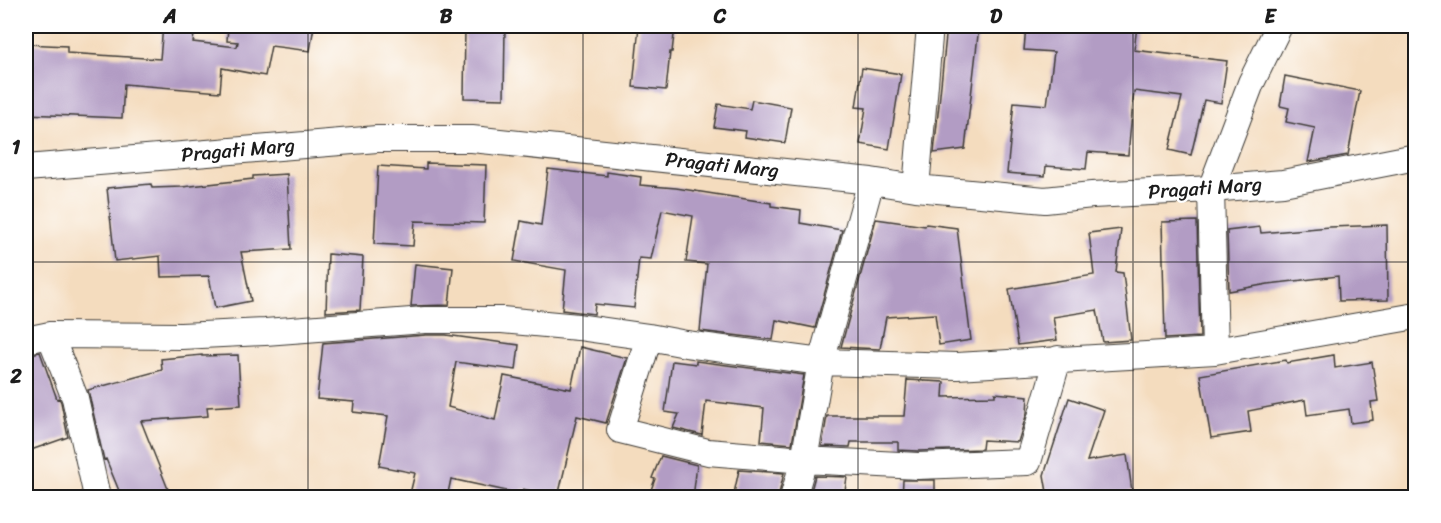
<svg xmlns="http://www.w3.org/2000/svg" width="1441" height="523" viewBox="0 0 1441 523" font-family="Sriracha,sans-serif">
  <rect width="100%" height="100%" fill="#fff"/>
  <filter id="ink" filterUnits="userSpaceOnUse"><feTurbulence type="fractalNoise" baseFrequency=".0167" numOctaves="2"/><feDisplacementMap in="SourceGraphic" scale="12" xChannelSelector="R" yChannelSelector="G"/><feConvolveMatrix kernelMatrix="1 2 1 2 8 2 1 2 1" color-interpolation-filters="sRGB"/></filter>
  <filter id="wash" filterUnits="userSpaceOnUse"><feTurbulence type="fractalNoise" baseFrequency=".008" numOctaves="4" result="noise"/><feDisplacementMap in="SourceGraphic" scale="24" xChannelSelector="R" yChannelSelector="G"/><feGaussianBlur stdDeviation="1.35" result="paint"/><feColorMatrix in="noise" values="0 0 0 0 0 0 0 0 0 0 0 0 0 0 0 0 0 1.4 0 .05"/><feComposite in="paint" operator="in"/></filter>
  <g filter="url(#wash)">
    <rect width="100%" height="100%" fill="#f4dcbe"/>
    <g id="blocks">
      <!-- building -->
      <path fill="#b29cc4" d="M163 26H195L193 42 237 47 238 42 227 41 228 26H314L310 51 271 46 265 76 222 68 220 92 124 84 122 118 26 114V44L67 46V53L160 59Z
        M465 26H505L504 99 464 98Z
        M639 26H675L672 52H670L666 90 633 87Z
        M947 26H979L965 149 934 153Z
        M1026 26H1137L1134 50 1227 61 1221 103 1204 100 1191 155 1169 150 1182 97 1134 91 1128 155 1088 152 1086 169 1046 166 1045 176 1007 173 1014 102 1047 105 1054 52 1024 50Z
        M862 68 901 74 889 149 860 144 866 108 856 107Z
        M1285 76 1360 91 1348 155 1308 162 1315 128 1286 122 1289 108 1280 106Z
        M752 100 791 107 785 143 745 137 746 131 714 127 718 104 750 109Z
        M426 163 486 165 484 223 415 221 413 246 374 244 378 166 426 169Z
        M548 169 607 176V172L641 177 640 185 676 188 771 203V206L801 210 800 223 842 230 815 328 776 320 773 340 700 331 707 264 686 262 693 216 662 210 651 259 639 258 634 308 595 304 594 314 562 310 566 270 514 261 521 221 541 225Z
        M287 174 291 249 241 252 251 301 215 308 209 276 161 277 160 256 115 261 107 188 151 184 152 188 182 187 253 179V176Z
        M876 219 925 226 926 224 957 228 971 340 939 345 935 314 886 317 880 349 841 347Z
        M1197 221 1200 337 1165 339 1162 222Z
        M1387 225 1388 300 1339 301 1338 276 1268 284 1229 291 1227 231 1260 227 1261 233 1330 227Z
        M1121 229 1116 272 1123 273 1131 340 1103 342 1097 310 1053 317 1057 340 1018 345 1009 289 1094 275 1089 233Z
        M328 254 363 257 360 310 326 312Z
        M415 264 453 268 449 305 411 306Z
        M426 335H446L519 345 516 370 456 362 448 407 495 420 504 376 571 389 580 347 627 358 606 423 577 416 558 497 523 489 521 494 451 479 447 498H409L415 473 379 466 388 416 353 412 354 402 317 399 323 343Z
        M40 352 57 399 59 398 61 402 68 437 31 450 26 435V355Z
        M202 355V356L238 355 241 405 207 407 208 416 141 421 168 489 146 498H122L106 459 104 460 88 390 162 370 161 359Z
        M1334 355 1335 368 1372 362 1378 401 1371 402 1373 420 1351 423 1349 409 1307 415 1305 400 1248 411 1251 432 1211 438 1200 375 1286 360 1287 363Z
        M672 361 696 364V361L804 375 792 444 761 441 764 408 706 401 702 435 673 428 679 414 665 412Z
        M907 380 944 382 943 397 995 396V393L1028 396 1027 413 1018 442 983 440 982 449 918 451 898 450V442H851L850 447 822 446 827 416H904Z
        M1069 398 1104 410 1087 461 1127 455 1132 491 1092 498H1048L1044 475Z
        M661 456 697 465 693 498H648L655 479 652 478Z
        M739 470 784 473 778 498H733Z
        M815 476 847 477 844 498H809Z
        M903 480H935V498H902Z"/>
    </g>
  </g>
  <g filter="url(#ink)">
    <use href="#blocks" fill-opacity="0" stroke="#3c3934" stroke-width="1.5"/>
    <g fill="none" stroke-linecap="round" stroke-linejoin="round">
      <!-- street casing -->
      <g stroke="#3c3934" stroke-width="28">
        <path id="street" d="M26 168 377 139H472L871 181 916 188 1045 200 1092 195 1211 189 1283 183 1416 157
          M916 188 930 26
          M649 337 620 430 708 452 804 460 918 466 1028 462 1058 359
          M26 340 50 335
          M1215 351 1211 189 1251 83 1279 26
          M94 498 96 492 75 398 50 335 181 336 265 332 425 320H502L578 327 649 337 686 344 821 362 957 366 1215 351 1416 316
          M793 498 804 460 821 362 871 181"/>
      </g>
      <!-- street -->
      <use href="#street" stroke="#fff" stroke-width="26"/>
    </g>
  </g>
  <!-- grid -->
  <path fill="none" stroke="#1c1c1c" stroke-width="1.5" stroke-opacity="0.55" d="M308 26V498M583 26V498M858 26V498M1133 26V498M26 262H1416"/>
  <g text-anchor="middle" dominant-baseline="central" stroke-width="4.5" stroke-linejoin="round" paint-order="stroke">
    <!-- street labels -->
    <g font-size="20" fill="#1c1c1c" stroke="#fff">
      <text transform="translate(238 150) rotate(-5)">Pragati Marg</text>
      <text transform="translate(722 165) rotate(6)">Pragati Marg</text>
      <text transform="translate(1205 188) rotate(-4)">Pragati Marg</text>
    </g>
  </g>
  <!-- margin -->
  <rect width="1441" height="523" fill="none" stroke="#fff" stroke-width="66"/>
  <rect x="33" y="33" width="1375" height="457" fill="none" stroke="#1c1c1c" stroke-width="2"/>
  <g font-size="20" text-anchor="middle" font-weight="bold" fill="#1c1c1c">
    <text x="170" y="23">A</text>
    <text x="446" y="23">B</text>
    <text x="720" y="23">C</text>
    <text x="996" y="23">D</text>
    <text x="1270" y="23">E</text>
    <text x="16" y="154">1</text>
    <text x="16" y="383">2</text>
  </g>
</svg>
